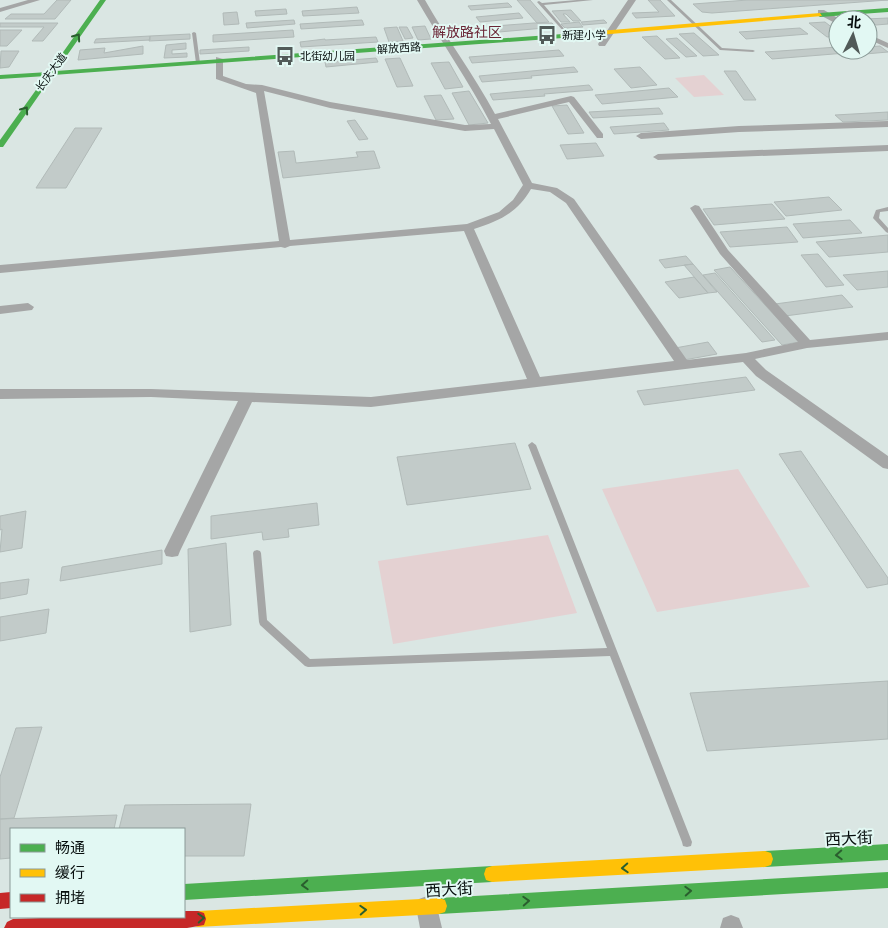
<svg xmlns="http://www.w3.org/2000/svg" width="888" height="928" viewBox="0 0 888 928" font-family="'Asap Condensed','Noto Sans SC',sans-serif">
  <rect width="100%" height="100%" fill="#dae6e3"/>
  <!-- green -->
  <path fill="#e4d1d2" d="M704 75 724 95 694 97 675 78Z
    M738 469 810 587 657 612 602 489Z
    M548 535 577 613 393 644 378 561Z"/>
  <!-- building -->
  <path fill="#c2cbc9" stroke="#b1bab8" d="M57 0H71L55 19H5L11 14H44Z
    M517 0H530L549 22 537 23Z
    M648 0H660L675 16 636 18 632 13 659 12Z
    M748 0H888L712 13 702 12 693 4Z
    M508 3 512 7 471 10 468 6Z
    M357 7 359 13 303 16 302 11Z
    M286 9 287 14 256 16 255 11Z
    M571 10 581 21H573L566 14H563L570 22H561L552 11Z
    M237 12 239 24 224 25 223 13Z
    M519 13 523 18 480 22 476 17Z
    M888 18V24L876 25 866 19Z
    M294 20 295 24 247 28 246 23Z
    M362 20 364 25 301 29 300 24Z
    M604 20 607 23 583 25 581 22Z
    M579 22 583 27 565 28 561 24Z
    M825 22 838 32V36L827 37 809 23Z
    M0 23H58L43 41H32L44 27H0Z
    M534 23H552L556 27 499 32 495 26Z
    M425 26 431 39 418 40 412 27Z
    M397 27 403 41 389 42 384 28Z
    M399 27H407L413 38 405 39Z
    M800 28 808 34 746 39 739 32Z
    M0 30H22L7 46H0Z
    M293 30 294 37 213 42V35Z
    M694 33 719 55 703 56 679 34Z
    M190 34V39L149 41 150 36Z
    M150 36V40L94 43 96 39Z
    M657 36 680 58 665 59 642 37Z
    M376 37 378 42 301 47 300 42 325 39V40Z
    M677 38 697 56 686 57 666 39Z
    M186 43V49L172 50V54L187 53V57L164 58 166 45Z
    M143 46V54L78 60 80 50 105 48 104 53Z
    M880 46 888 52 854 55 847 50H868V47Z
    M249 47V51L200 54V50Z
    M838 47V50H842L846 53 772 59 765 52Z
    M559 50 564 56 472 63 469 57Z
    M1 51H19L9 67 0 68Z
    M376 58 378 62 326 67 325 62Z
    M400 58 413 86 397 87 385 59Z
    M449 62 463 87 445 89 431 63Z
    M574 67 578 72 531 76 532 78 482 82 479 76Z
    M640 67 657 85 631 88 614 69Z
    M724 71H736L756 100H744Z
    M589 85 593 90 544 94 545 96 493 100 490 94Z
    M669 88 678 97 602 104 595 95Z
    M469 91 488 123 469 125 452 93Z
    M441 95 454 119 436 120 424 96Z
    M567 105 584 133 568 134 552 106Z
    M659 108 663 114 593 118 589 112Z
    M888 112V120L843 122 835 115Z
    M355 120 368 139 359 140 347 121Z
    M664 123 669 130 614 134 610 127Z
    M75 128H102L66 188H36Z
    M596 143 604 156 567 159 560 145Z
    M294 151 296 163 358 157 356 152 374 151 380 168 283 178 278 152Z
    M829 197 842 210 786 216 774 202Z
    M772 204 785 219 714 225 703 209Z
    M850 220 862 233 803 238 793 224Z
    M787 227 798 242 730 247 720 232Z
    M888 235V252L829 257 816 242Z
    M818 254 844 285 826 287 801 255Z
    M686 256 693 264 665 268 659 260Z
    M693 264 717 292 708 293 684 265Z
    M730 267 799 342 782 345 714 270Z
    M888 271V287L857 290 843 275Z
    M715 273 775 340 762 342 703 275Z
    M694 277 708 293 679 298 665 282Z
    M842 295 853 307 785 316 775 304Z
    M708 342 717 354 684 360 675 348Z
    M746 377 755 390 644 405 637 391Z
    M515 443 531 489 407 505 397 457Z
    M801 451 888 578V584L867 588 779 454Z
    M317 503 319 525 288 529 289 537 263 540 262 532 211 539V516Z
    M26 511 22 548 0 552 2 529 0 530V516Z
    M226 543 231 625 190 632 188 549Z
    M162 550V564L60 581 62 567Z
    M29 579 27 594 0 599V583Z
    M49 609 46 633 0 641V617Z
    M888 681V739L707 751 690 693Z
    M42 727 14 818 0 819V777L16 728Z
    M251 804 244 856H184V829H119L125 805Z
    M117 815 114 829H11V858L0 859V819Z"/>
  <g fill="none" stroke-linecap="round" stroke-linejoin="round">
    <!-- lane -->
    <path fill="#a5a6a6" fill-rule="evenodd" d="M577 0H593L544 5 567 32 568 33 566 34 537 2 539 1 542 3Z
      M667 0H671L722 48 753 50 755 51 753 52 720 50Z
      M194 32 196 33 200 63 198 64 196 63 192 33Z
      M888 207V211L880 212 879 218 888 228V233L886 232 873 218 876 210Z
      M532 442 536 445 692 842 691 846 687 847 683 846 682 842 610 656 308 667 305 666 260 625 259 622 253 553 254 551 257 550 260 551 261 553 267 620 310 659 607 648 528 445Z"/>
    <!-- street -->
    <path fill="#a5a6a6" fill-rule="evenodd" d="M28 0H40L0 12V8Z
      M417 0H425C447 39 474 75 495 114L571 96 574 97 603 134V138H597L569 102 498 119 532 183 557 188 574 199 687 360 746 353 798 342 720 254 690 208 695 205 699 206 728 250 810 340 888 332V340L807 348 755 359 766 370 888 456V469L883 468 756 376 743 362 371 407 252 402 180 551 178 556 172 557 166 556 164 551 238 401 151 397 0 399V389H151L371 397 527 379 464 231 290 246 285 248 281 247 0 273V265L279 241 256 93 216 79V57L223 59V76L246 84 262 85 330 102 465 125 491 124C469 81 441 42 417 0ZM264 91 330 108 465 131 494 129 523 185 513 200 499 212 467 224 290 240ZM531 189 550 192 566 203 674 361 540 377 474 229C500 221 518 212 531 189Z
      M628 0H636L605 46H599L598 44Z
      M818 10H824L841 20H838V23H835L818 14Z
      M868 34 888 43V48L868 39Z
      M888 121V127L739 132 641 139 636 136 641 133 739 126Z
      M888 145V151L658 160 653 157 658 154Z
      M28 303 34 307 32 310 0 314V306Z
      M427 896 435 899 442 928H420L416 907 419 899Z
      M731 915 739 918 743 928H720L723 918Z"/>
    <!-- fast -->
    <path fill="#4caf50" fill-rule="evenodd" d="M100 0H106L56 71 563 34 566 36 563 38 53 75 3 147H0V140L46 76 0 79V75L49 72Z
      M888 8V12L820 17 817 15 820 13Z
      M888 844V860L765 867 759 865 757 859 759 853 765 851Z
      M492 866 498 868 500 874 498 880 492 882 184 900V884Z
      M888 872V888L439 914 433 912 431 906 433 900 439 898Z"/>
    <!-- slow -->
    <path fill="#ffc107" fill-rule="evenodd" d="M820 13 822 16 563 38 560 36 563 34Z
      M765 851 771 853 773 859 771 865 765 867 492 882 486 880 484 874 486 868 492 866Z
      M439 898 445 900 447 906 445 912 439 914 198 927 192 925 190 919 192 913 198 911Z"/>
    <!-- jam -->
    <path fill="#c62828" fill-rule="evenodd" d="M11 892V908L0 909V893Z
      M184 911H198L204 913 206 919 204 925 187 928H4L7 922 13 919 69 917H184Z"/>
  </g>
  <!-- one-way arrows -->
  <defs><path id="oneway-chevron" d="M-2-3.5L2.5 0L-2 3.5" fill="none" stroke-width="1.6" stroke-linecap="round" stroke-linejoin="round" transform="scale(1.25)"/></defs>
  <g stroke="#2a5e2e">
    <use href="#oneway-chevron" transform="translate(77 37) rotate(-55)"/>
    <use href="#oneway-chevron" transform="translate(25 110) rotate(-55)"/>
    <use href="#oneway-chevron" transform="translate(839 855) rotate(177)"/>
    <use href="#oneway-chevron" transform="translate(625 868) rotate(177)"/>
    <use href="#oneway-chevron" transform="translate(305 885) rotate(177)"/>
    <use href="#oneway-chevron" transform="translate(688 891) rotate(-3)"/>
    <use href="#oneway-chevron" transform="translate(526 901) rotate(-3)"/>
    <use href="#oneway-chevron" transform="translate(363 910) rotate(-3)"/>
    <use href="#oneway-chevron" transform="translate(201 918) rotate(-3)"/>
  </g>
  <!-- icons -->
  <defs>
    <g id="bus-bare" transform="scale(1.5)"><path d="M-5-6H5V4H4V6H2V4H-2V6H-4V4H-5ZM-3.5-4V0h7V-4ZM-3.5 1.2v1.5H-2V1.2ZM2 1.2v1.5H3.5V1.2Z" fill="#515a58" stroke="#e2f8f3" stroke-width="2.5" paint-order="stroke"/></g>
  </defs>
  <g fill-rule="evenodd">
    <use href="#bus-bare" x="547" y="35"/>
    <use href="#bus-bare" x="285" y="56"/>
  </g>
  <g text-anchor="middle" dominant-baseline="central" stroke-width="4" stroke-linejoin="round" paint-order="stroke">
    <!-- far-poi labels -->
    <g font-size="11" fill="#070e0d" stroke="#e2f8f3" text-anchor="start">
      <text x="562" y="35">新建小学</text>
      <text x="300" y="56">北街幼儿园</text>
    </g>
    <!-- far-street labels -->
    <g font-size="11" fill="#070e0d" stroke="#e2f8f3">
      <text transform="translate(399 48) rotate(-4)">解放西路</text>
      <text transform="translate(51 72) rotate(-54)">长庆大道</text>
    </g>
    <!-- far-quarter labels -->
    <g font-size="14" fill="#6a2535" stroke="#e2f8f3">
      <text x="467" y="32">解放路社区</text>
    </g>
    <!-- near-street labels -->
    <g font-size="16" fill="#070e0d" stroke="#e2f8f3">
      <text transform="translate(849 838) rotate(-3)">西大街</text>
      <text transform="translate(449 889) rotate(-4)">西大街</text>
    </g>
  </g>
  <!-- legend -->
  <rect x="10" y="828" width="175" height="90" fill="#e2f8f3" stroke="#8a9a97"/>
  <rect x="20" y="844" width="25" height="8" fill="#4caf50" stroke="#8a9a97"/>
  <text x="55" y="853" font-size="15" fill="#070e0d">畅通</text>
  <rect x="20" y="869" width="25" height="8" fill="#ffc107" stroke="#8a9a97"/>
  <text x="55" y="878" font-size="15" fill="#070e0d">缓行</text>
  <rect x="20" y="894" width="25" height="8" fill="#c62828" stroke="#8a9a97"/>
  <text x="55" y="903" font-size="15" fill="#070e0d">拥堵</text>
  <!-- north arrow -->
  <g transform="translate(853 35) rotate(5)"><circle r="24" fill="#e2f8f3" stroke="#8a9a97"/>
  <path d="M0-4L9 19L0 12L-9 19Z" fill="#515a58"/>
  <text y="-8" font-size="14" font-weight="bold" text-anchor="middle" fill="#070e0d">北</text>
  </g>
</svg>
